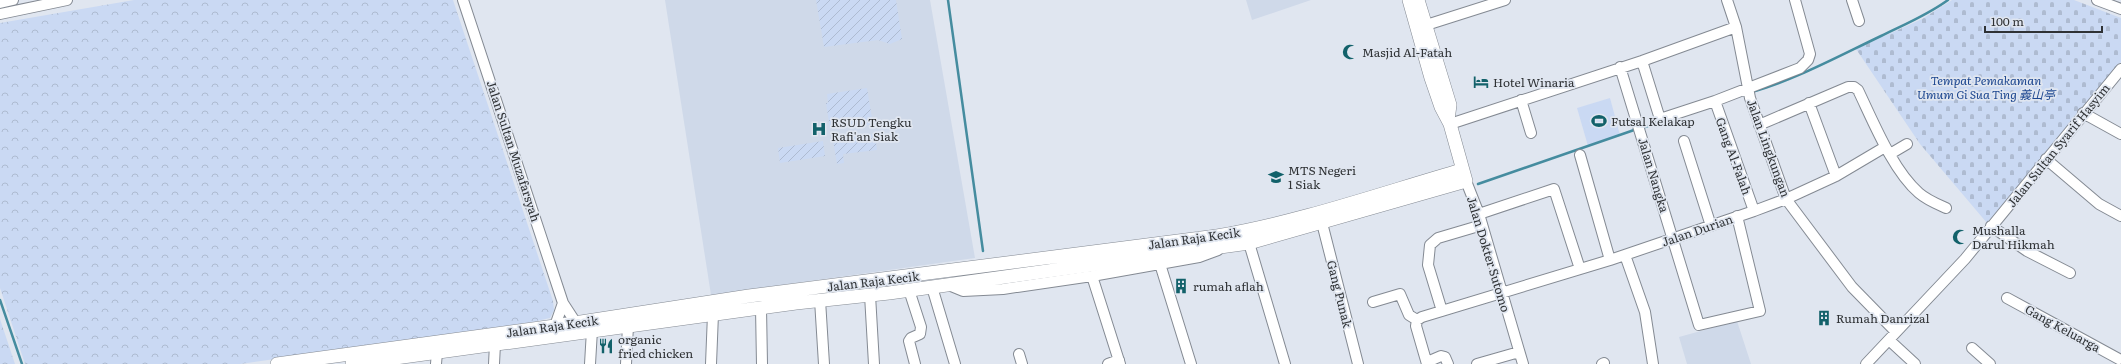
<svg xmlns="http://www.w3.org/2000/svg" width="2121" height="364" viewBox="0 0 2121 364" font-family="Literata,'Noto Sans SC',serif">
  <defs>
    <pattern id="forest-crowns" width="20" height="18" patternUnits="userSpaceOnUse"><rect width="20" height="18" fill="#cad9f3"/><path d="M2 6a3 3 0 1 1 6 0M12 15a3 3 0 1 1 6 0" fill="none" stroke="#aebbd1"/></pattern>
    <pattern id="cemetery-stones" width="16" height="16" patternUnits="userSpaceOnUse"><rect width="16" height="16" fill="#cad9f3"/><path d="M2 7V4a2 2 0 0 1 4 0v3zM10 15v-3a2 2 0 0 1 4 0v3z" fill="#aebbd1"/></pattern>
    <pattern id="garden-furrows" width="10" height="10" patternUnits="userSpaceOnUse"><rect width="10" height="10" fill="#cad9f3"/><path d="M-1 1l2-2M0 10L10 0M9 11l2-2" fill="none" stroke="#aebbd1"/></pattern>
  </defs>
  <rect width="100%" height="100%" fill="#e0e6f0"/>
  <!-- built -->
  <path fill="#cfd9e9" d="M665 0H930L975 258 711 295Z
    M1246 0H1311L1252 20Z
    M1737 321 1751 364H1687L1679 337Z"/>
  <!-- forest -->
  <path fill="url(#forest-crowns)" d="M134 0H453L553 301 554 310 550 318 532 322 240 364H25L0 288V23Z
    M0 319 15 364H0Z"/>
  <!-- cemetery -->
  <path fill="url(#cemetery-stones)" d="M1952 0H2074L2121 18V62L1987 223 1920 144 1856 49 1922 19Z"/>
  <!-- garden -->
  <path fill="url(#garden-furrows)" d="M816 0H896L902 39 890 44 878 40 824 47Z
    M867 88 873 124 830 129 826 103H828L827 94Z
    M875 134 877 150 843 154 844 163 837 164 833 140Z
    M823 141 825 156 780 163 778 148Z"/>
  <!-- pitch -->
  <path fill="#cad9f3" d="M1610 98 1620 135 1588 146 1577 108Z"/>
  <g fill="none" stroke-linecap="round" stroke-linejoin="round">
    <!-- stream -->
    <path stroke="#458c9f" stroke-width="2.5" d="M948 0 983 251
      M1752 92C1797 79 1839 56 1881 36 1905 24 1926 16 1948 0
      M1642 128 1660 122
      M1478 184 1637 129
      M0 300 22 364"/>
    <!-- minor casing -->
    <g stroke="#848a93" stroke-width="12">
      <path id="minor" d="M463 0 563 303 576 323
        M1727 0 1736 27 1750 98 1786 199 1852 287 1896 332
        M1852 0 1859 21
        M2097 0 2121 9
        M0 3 13 0
        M0 14 67 0
        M1420 27 1505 0
        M1642 61 1660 119 1715 101 1800 68 1808 60 1810 54 1795 0
        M1620 67 1699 325 1760 311 1737 216
        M1521 100 1531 133
        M1715 101 1754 211
        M1809 103 1836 176
        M2083 113 2121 134
        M1450 124 1642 61 1736 27
        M1759 125 1848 87H1854L1858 90C1873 121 1893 171 1919 193 1927 200 1937 204 1946 208
        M1684 141 1711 226
        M1890 154 1907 144
        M1580 155 1610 260
        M2046 159 2099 204 2121 216
        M1466 181 1479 214 1523 364
        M1479 214 1554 189 1580 269
        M1322 223 1358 364
        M1991 226 2027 251 2070 273
        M1249 243 1285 364
        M1625 255 1645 312 1653 364
        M1160 264 1191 364
        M1092 276 1120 364
        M946 284 963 291 1003 289 1092 276 1199 257 1218 250
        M932 287 955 364
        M909 290 921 327 920 334 911 338 909 341 915 364
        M870 295 874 364
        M2007 298 2119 359
        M820 300 824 364
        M1373 302 1400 294 1409 315 1417 320
        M761 308 762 364
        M1442 311 1428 265 1430 245 1438 238 1482 225
        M555 326 563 303
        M1889 340 1915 364
        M1972 348 1990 364
        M1019 354 1022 364
        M1427 362 1441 356 1445 357 1448 364
        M436 364 437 352
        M494 364 495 344
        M590 364 592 330
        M626 364 628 326
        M711 364 713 314
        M1108 364 1119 360
        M1427 364 1416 326 1417 320 1422 317 1610 260 1754 211 1786 199 1836 176 1885 147
        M1477 364 1519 352
        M1602 364 1604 363
        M1866 364 1965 259 2121 69"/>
    </g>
    <!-- major casing -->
    <g stroke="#848a93" stroke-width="14">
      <path id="major" d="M1418 0 1450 105 1448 120
        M277 364 555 326 749 296 1217 236C1300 222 1382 193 1462 170
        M352 364 796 303 889 293 1249 243 1466 181 1450 124 1441 107 1431 78 1409 0"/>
    </g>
    <!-- minor -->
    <use href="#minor" stroke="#fff" stroke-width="10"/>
    <!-- major -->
    <use href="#major" stroke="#fff" stroke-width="13"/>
  </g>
  <!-- icons -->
  <defs>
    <g id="mosque-bare" transform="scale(1.2)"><path d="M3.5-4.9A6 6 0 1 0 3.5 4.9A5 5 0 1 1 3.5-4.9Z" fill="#12616a" stroke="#e0e6f0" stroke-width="2.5" paint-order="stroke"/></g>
    <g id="hotel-bare" transform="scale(1.2)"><path d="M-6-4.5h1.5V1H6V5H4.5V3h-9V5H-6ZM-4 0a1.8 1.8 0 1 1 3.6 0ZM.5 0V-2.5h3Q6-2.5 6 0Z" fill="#12616a" stroke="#e0e6f0" stroke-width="2.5" paint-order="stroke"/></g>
    <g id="stadium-bare" transform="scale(1.2)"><path d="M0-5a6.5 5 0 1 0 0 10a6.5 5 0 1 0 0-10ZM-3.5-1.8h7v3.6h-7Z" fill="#12616a" stroke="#e0e6f0" stroke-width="2.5" paint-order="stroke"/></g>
    <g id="hospital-bare" transform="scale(1.2)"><path d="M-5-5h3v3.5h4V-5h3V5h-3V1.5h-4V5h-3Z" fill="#12616a" stroke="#e0e6f0" stroke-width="2.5" paint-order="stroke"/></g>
    <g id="school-bare" transform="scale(1.2)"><path d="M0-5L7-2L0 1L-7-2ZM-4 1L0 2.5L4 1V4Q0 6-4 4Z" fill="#12616a" stroke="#e0e6f0" stroke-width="2.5" paint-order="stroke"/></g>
    <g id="building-bare" transform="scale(1.2)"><path d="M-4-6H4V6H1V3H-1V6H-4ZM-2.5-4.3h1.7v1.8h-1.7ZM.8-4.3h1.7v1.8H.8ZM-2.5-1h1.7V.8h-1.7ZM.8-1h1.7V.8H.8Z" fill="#12616a" stroke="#e0e6f0" stroke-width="2.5" paint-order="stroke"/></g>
    <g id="restaurant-bare" transform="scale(1.2)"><path d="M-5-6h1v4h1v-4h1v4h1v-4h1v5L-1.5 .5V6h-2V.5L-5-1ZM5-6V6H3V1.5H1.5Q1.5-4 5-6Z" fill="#12616a" stroke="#e0e6f0" stroke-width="2.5" paint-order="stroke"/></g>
  </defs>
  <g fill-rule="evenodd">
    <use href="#mosque-bare" x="1350" y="52"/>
    <use href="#hotel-bare" x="1481" y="82"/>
    <use href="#stadium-bare" x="1599" y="121"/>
    <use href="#hospital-bare" x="819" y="129"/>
    <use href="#school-bare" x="1276" y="177"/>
    <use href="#mosque-bare" x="1960" y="237"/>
    <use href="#building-bare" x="1181" y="286"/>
    <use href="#building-bare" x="1824" y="318"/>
    <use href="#restaurant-bare" x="606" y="346"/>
  </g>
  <g text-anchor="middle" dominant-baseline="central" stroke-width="3.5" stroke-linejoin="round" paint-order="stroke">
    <!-- poi labels -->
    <g font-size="12" fill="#2f3235" stroke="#e0e6f0" text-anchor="start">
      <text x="1362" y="52">Masjid Al-Fatah</text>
      <text x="1493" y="82">Hotel Winaria</text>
      <text x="1611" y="121">Futsal Kelakap</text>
      <text x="831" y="122">RSUD Tengku<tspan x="831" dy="14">Rafi'an Siak</tspan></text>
      <text x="1288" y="170">MTS Negeri<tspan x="1288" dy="14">1 Siak</tspan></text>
      <text x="1972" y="230">Mushalla<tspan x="1972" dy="14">Darul Hikmah</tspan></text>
      <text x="1193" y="286">rumah aflah</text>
      <text x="1836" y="318">Rumah Danrizal</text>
      <text x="618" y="339">organic<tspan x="618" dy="14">fried chicken</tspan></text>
    </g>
    <!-- park labels -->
    <g font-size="12" font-style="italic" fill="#1d4790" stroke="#e0e6f0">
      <text x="1986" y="80">Tempat Pemakaman<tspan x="1986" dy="14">Umum Gi Sua Ting 義山亭</tspan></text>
    </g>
    <!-- street labels -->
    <g font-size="12" fill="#2f3235" stroke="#e0e6f0">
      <text transform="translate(2058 145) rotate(-51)">Jalan Sultan Syarif Hasyim</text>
      <text transform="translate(1769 148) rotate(70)">Jalan Lingkungan</text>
      <text transform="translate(514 151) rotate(72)">Jalan Sultan Muzafarsyah</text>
      <text transform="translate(1734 156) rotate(70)">Gang Al-Falah</text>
      <text transform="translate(1654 175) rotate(73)">Jalan Nangka</text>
      <text transform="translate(1697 230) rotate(-19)">Jalan Durian</text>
      <text transform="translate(1194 238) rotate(-8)">Jalan Raja Kecik</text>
      <text transform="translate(1489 254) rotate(73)">Jalan Dokter Sutomo</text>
      <text transform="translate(873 281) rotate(-7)">Jalan Raja Kecik</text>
      <text transform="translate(1340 294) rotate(76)">Gang Punak</text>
      <text transform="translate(552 326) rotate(-8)">Jalan Raja Kecik</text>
      <text transform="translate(2063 328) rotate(29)">Gang Keluarga</text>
    </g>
  </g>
  <!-- scale -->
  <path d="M1985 26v6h117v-6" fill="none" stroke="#2f3235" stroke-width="2"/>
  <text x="1991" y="26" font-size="12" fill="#2f3235" stroke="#e0e6f0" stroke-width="3" paint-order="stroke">100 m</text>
</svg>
